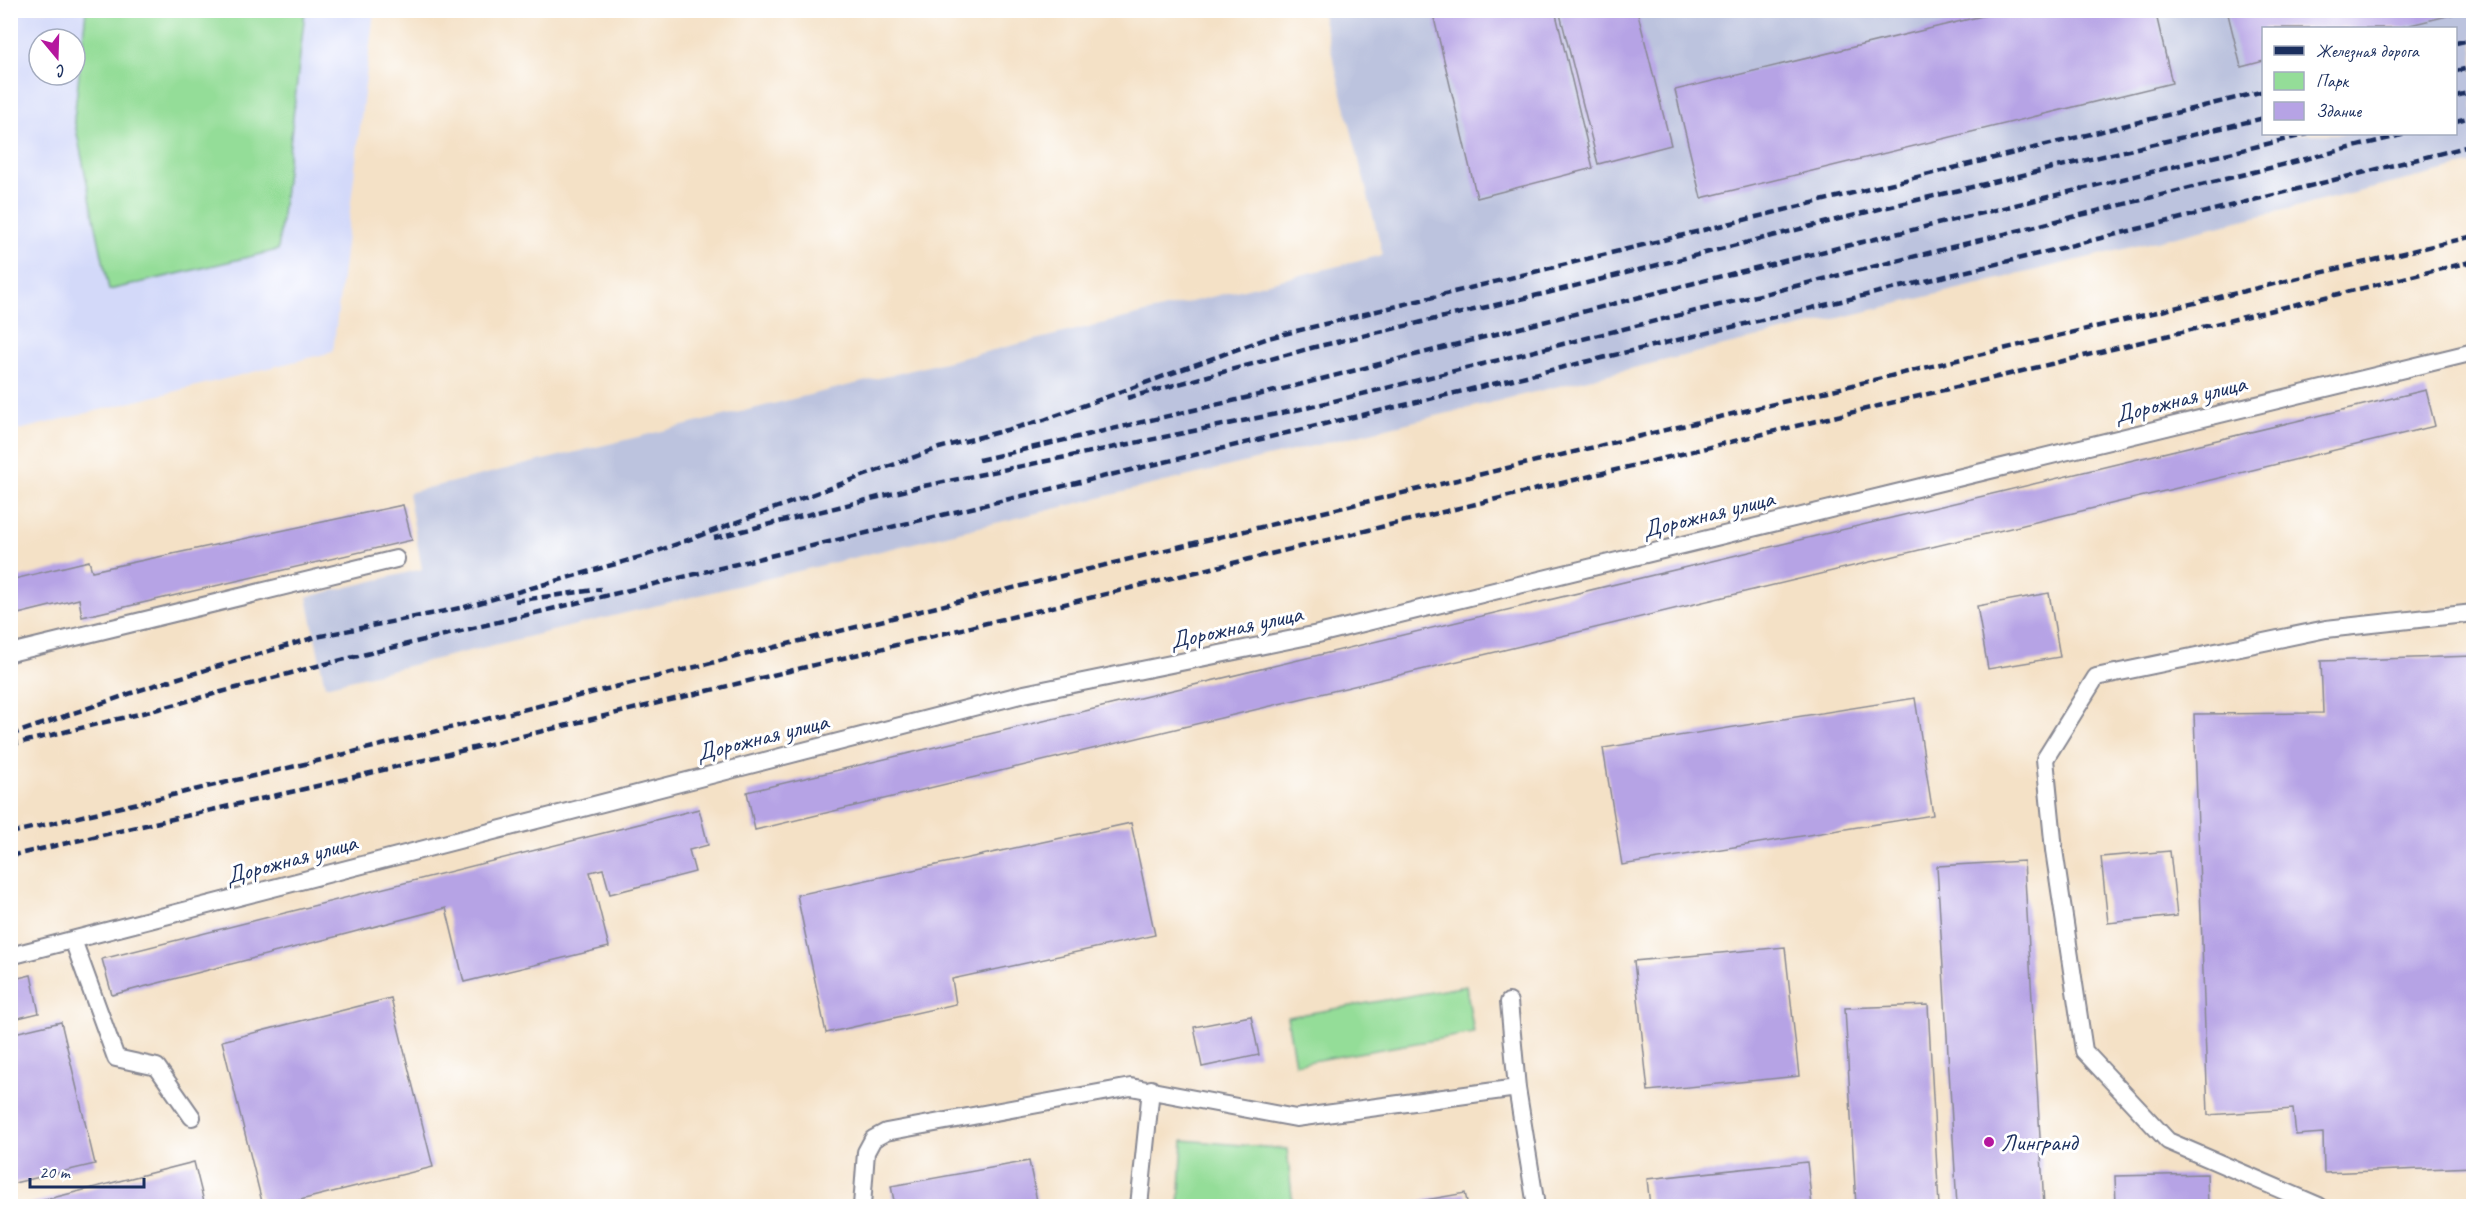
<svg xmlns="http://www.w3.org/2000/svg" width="2484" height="1217" viewBox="0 0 2484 1217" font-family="Caveat,sans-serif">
  <rect width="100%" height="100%" fill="#fff"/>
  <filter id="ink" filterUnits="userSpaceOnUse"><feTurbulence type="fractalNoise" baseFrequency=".0167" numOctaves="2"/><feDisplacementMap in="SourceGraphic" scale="12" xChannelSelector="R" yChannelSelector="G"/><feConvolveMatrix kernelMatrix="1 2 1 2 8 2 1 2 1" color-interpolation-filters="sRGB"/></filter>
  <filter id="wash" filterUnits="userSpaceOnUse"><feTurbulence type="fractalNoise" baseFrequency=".008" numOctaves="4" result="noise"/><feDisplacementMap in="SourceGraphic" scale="24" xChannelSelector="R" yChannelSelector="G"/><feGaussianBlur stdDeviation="1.35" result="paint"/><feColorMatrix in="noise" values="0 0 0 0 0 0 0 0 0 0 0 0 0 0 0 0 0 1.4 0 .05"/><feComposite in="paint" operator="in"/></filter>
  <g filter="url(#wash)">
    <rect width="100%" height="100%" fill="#f4e1c6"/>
    <!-- built -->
    <path fill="#d3d9f9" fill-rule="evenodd" d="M10 11H374L333 352 11 432ZM39 39H75V75H39Z"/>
    <!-- industrial -->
    <path fill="#bcc3de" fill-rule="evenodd" d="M1321 11H2473V164L325 686 307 597 422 569 408 493 1383 255ZM2264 28H2456V134H2264Z"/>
    <!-- green -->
    <path fill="#94dd98" stroke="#58867b" stroke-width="1.5" d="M86 11H305L278 250 109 290 74 119Z
      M1466 986 1474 1033 1295 1064 1287 1017Z
      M1183 1140 1287 1149 1293 1206H1179Z"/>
    <g id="blocks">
      <!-- building -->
      <path fill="#b6a3e5" d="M1432 10H1555L1593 168 1477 198Z
        M1559 10H1637L1671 145 1598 164Z
        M2007 10H2155L2172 83 1701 198 1675 90Z
        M2227 10H2468V11L2398 28H2264V61L2241 67Z
        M2426 390 2435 426 755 830 747 792Z
        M403 505 412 540 82 617 79 599 10 616V580L89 561 92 571Z
        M2049 593 2060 657 1988 669 1977 606Z
        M2474 656V1167L2324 1173 2323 1133 2296 1135 2293 1109 2208 1115 2194 714 2323 713 2321 661Z
        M1915 698 1933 815 1622 865 1603 748Z
        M699 809 708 845 689 850 695 872 610 894 603 869 590 872 609 947 464 982 446 908 112 995 102 959Z
        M1131 823 1155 935 952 979 956 1004 826 1033 797 895Z
        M2170 851 2177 916 2108 923 2101 857Z
        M2024 861 2044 1206H1957L1937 866Z
        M1785 947 1799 1076 1648 1091 1634 961Z
        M31 975 39 1013 10 1020V980Z
        M391 998 433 1167 276 1206H263L222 1041Z
        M1928 1005 1939 1206H1856L1845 1008Z
        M1251 1016 1259 1055 1202 1067 1194 1027Z
        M61 1022 95 1164 10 1184V1034Z
        M1029 1161 1038 1206H895L891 1186Z
        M194 1162 205 1206H21Z
        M1807 1162 1812 1206H1650L1647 1179Z
        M2207 1174 2208 1206H2116L2115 1176Z
        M1465 1193 1468 1206H1398V1205Z"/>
    </g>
  </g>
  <g filter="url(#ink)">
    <use href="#blocks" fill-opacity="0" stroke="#888892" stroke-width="1.5"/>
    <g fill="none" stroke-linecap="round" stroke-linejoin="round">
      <!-- service casing -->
      <g stroke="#888892" stroke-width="20">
        <path id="service" d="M10 653 396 559
          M73 940 116 1058 157 1067 192 1117
          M10 956 1024 694 1318 634 2474 352
          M1509 1002 1517 1088
          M862 1206 866 1152 873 1139 886 1132 1131 1087 1296 1118 1517 1088 1536 1206
          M1139 1206 1151 1089
          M2319 1206 2168 1141 2084 1051 2054 850 2045 759 2096 677 2326 629 2474 613"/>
      </g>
      <!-- service -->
      <use href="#service" stroke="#fff" stroke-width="16"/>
      <!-- rail -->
      <path stroke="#1b2f5e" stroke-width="4.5" stroke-dasharray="9 4.5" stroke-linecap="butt" d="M2456 43 2474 39
        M2456 71 2474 67
        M2456 96 2474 91
        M2456 121 2474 116
        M1127 398 1315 347 1547 293 1879 209 2264 118
        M979 460 1271 392 1714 278 2308 134
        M714 538 919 487 1306 408 2406 134
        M515 601 601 589
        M10 735 152 686 316 637 465 607 647 555 939 448 1044 420 1268 338 2264 91
        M10 745 151 711 321 665 778 554 2001 263 2474 145
        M10 833 313 762 1182 546 2474 236
        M10 856 317 786 2474 261"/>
    </g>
  </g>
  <!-- markers -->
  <circle fill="#b5179e" stroke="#fff" stroke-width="2" cx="1989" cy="1142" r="6"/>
  <g text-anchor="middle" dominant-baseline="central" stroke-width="6" stroke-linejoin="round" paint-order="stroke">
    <!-- street labels -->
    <g font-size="24" fill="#1b2f5e" stroke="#fff">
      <text transform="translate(2180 399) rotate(-14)">Дорожная улица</text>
      <text transform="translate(1708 514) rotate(-14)">Дорожная улица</text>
      <text transform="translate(1236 627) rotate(-12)">Дорожная улица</text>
      <text transform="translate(762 737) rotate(-14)">Дорожная улица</text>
      <text transform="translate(291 859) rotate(-15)">Дорожная улица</text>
    </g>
    <!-- poi labels -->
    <g font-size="24" fill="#1b2f5e" stroke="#fff" text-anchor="start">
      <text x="2001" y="1142">Лингранд</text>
    </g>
  </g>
  <!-- margin -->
  <rect width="2484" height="1217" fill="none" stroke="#fff" stroke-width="36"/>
  <!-- legend -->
  <rect x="2262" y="27" width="195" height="108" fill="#ffffff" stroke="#a4acbf" stroke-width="1.5"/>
  <rect x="2274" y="46" width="30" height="9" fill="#1b2f5e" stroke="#a4acbf" stroke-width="1.5"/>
  <text x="2316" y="57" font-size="18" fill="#1b2f5e">Железная дорога</text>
  <rect x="2274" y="72" width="30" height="18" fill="#94dd98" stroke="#a4acbf" stroke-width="1.5"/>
  <text x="2316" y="87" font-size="18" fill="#1b2f5e">Парк</text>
  <rect x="2274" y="102" width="30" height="18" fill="#b6a3e5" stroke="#a4acbf" stroke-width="1.5"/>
  <text x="2316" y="117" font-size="18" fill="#1b2f5e">Здание</text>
  <!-- north arrow -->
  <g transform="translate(57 57) rotate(161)"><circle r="28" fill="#ffffff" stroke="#a4acbf" stroke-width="1.5"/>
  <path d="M0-4.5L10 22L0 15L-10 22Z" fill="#b5179e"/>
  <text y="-9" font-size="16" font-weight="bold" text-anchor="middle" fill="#1b2f5e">С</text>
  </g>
  <!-- scale -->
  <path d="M30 1178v9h114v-9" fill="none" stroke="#1b2f5e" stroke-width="3"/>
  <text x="39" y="1178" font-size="18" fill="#1b2f5e" stroke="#ffffff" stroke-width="4.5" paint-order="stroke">20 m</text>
</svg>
